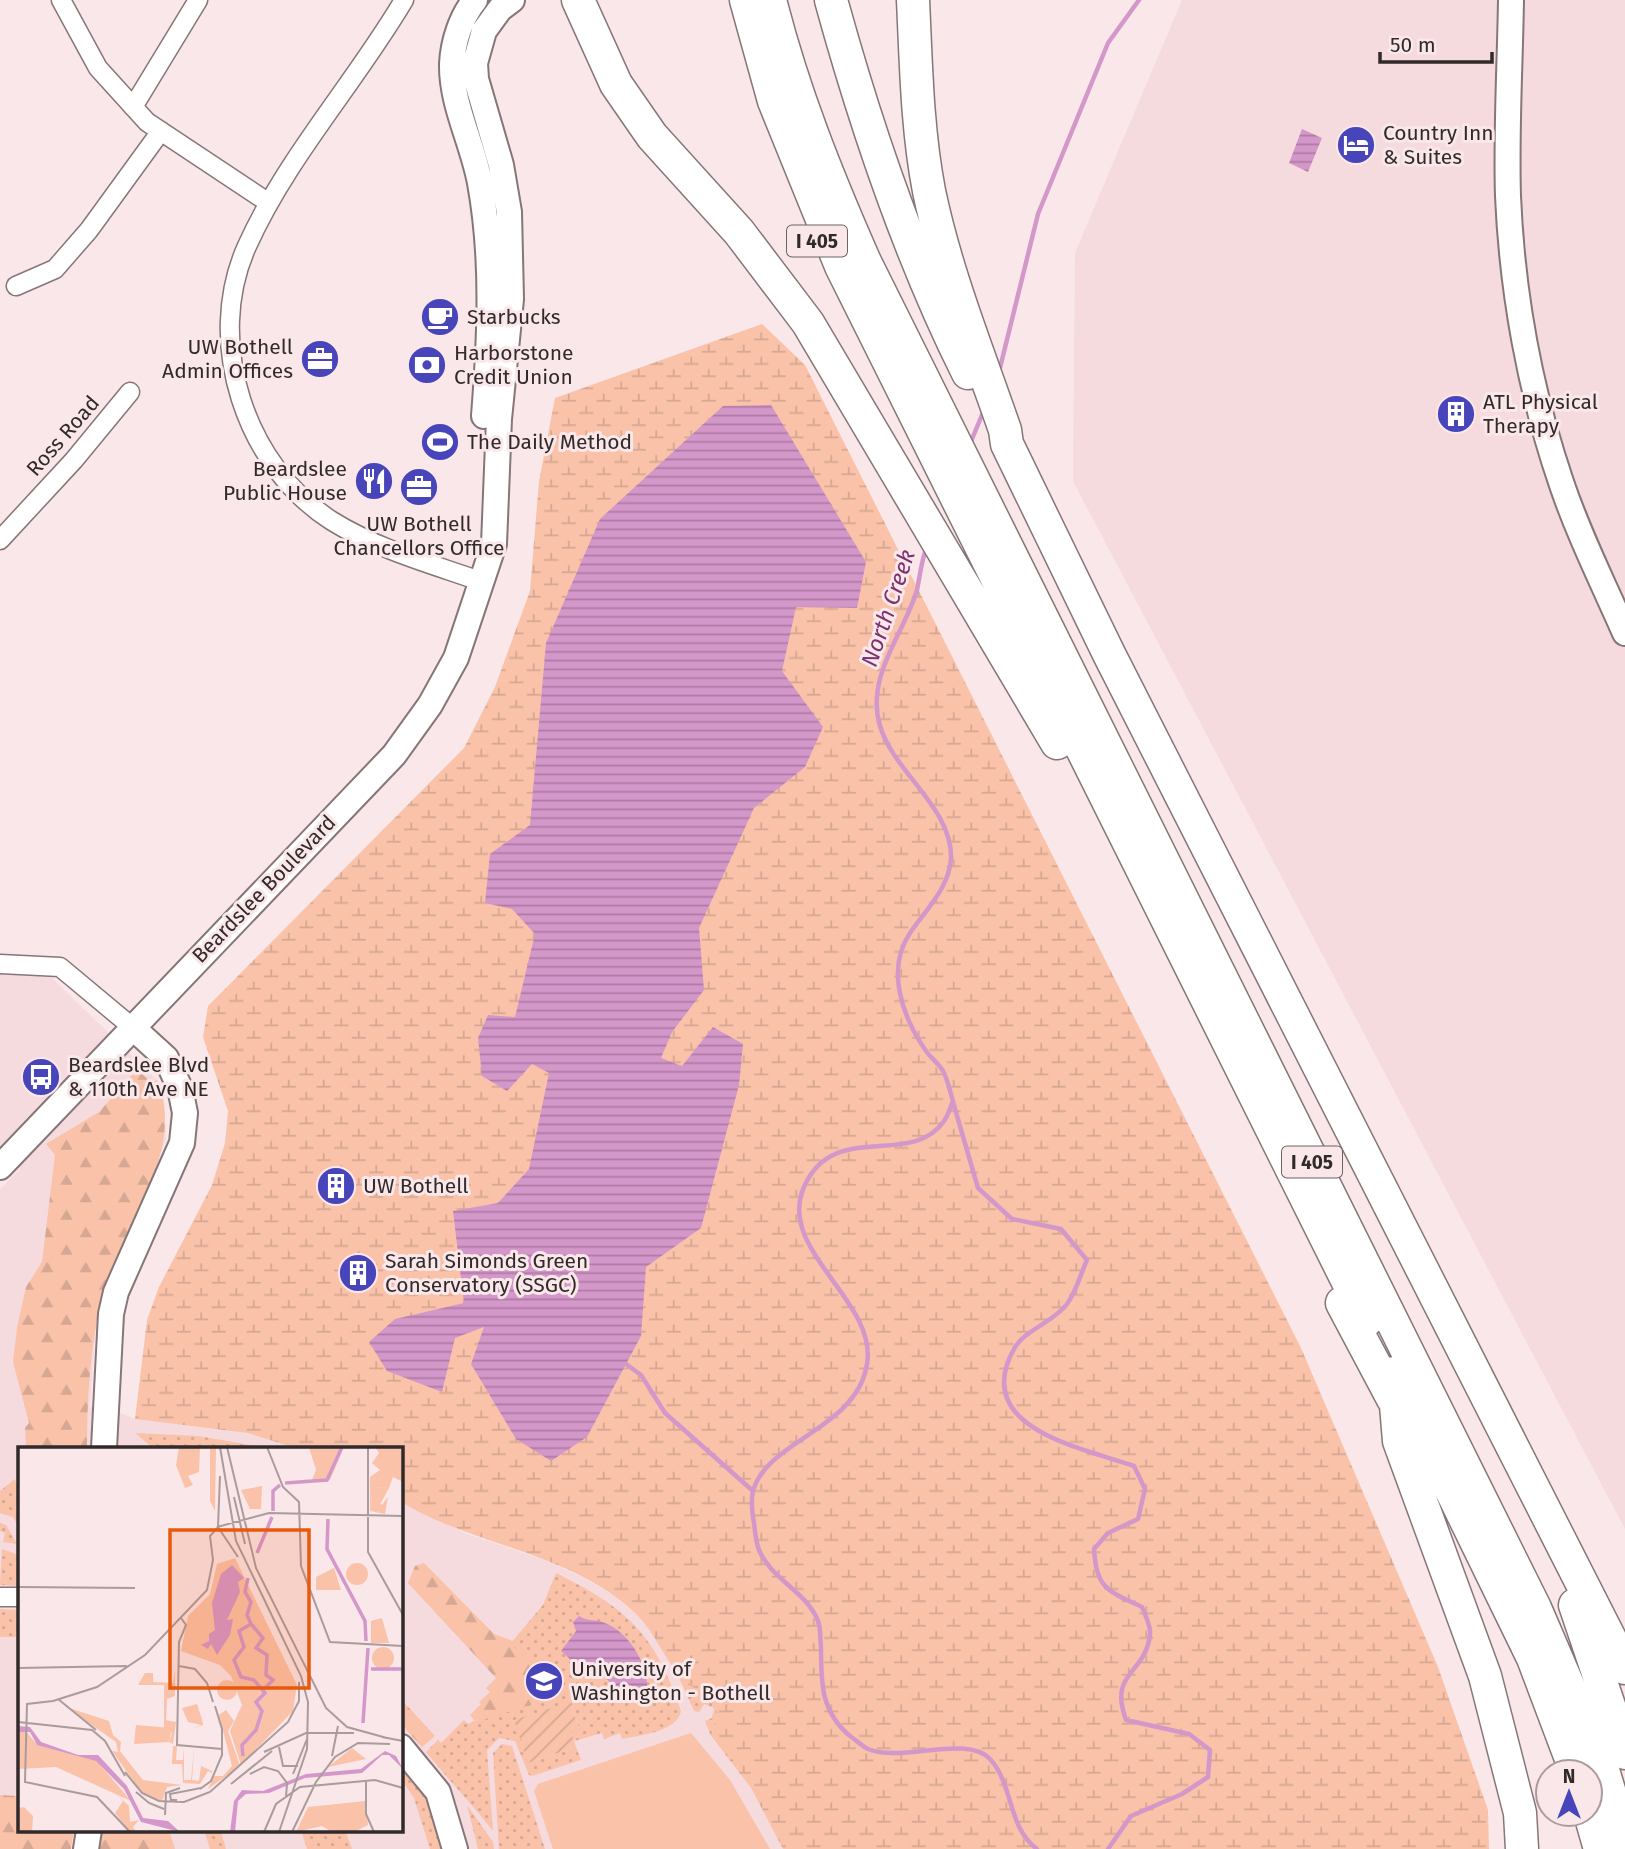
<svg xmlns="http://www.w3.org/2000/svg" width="1625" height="1849" viewBox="0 0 1625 1849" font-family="'Fira Sans',sans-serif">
  <defs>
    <pattern id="grass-dots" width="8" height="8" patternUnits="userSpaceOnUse" patternTransform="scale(1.75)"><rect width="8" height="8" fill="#f9c2a9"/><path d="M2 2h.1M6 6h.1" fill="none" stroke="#d6a792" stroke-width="1.8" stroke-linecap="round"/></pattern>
    <pattern id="forest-firs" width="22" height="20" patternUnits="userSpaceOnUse" patternTransform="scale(1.75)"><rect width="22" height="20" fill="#f9c2a9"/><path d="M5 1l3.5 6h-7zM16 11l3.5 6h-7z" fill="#d6a792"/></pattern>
    <pattern id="wetland-marsh" width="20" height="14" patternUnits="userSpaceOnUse" patternTransform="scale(1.75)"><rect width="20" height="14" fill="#f9c2a9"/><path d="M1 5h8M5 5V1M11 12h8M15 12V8" fill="none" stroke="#d6a792"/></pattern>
    <pattern id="garden-furrows" width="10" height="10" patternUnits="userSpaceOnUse" patternTransform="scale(1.75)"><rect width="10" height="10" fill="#f9c2a9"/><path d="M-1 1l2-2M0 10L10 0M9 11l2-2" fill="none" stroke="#d6a792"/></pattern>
    <pattern id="water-rules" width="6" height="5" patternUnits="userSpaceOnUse" patternTransform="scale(1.75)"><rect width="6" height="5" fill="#d497ca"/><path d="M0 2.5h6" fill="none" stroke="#ad7ba4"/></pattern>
  </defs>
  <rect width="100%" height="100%" fill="#fae7e9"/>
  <!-- built -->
  <path fill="#f5dade" d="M1182 0H1625V1529L1073 481 1075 253Z
    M0 956 52 957 51 977 157 1080 164 1097 166 1140 103 1295 96 1324 90 1407H105L135 1419 248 1433 295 1448H19V1796L0 1795V1189L20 1169 0 1150Z
    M401 1502 467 1534 542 1559 582 1577 613 1595 638 1616 659 1641 677 1673 713 1703 718 1713 711 1737 751 1788 783 1849H72L74 1830H401Z"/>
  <!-- grass -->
  <path fill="url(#grass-dots)" d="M135 1433 198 1436 267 1448H153Z
    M15 1479 19 1495V1528L13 1517 0 1513V1491Z
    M0 1523 6 1525 17 1544 3 1542 5 1533 0 1531Z
    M2 1549 19 1555V1586L0 1585Z
    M556 1573C628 1609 655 1634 681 1711 677 1732 640 1735 622 1739L620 1733 604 1739 602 1733 574 1741 571 1731 579 1728 570 1702 528 1763 576 1747 581 1760 532 1776 529 1775 515 1741 499 1738 487 1750 493 1831C471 1803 448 1779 426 1752L438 1740 441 1743 464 1720 469 1724C477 1717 521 1707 535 1703L536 1694 548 1679 510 1644 543 1605Z
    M0 1609 19 1610V1637H0Z
    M677 1673 713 1703 718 1713 711 1736 705 1721 712 1718 714 1708 704 1704 699 1712 694 1711Z
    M502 1744 512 1746 545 1849H499L493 1753Z
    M407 1767 427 1798 444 1849H430L414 1798 401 1779V1773Z
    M467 1805 493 1842 494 1849H478Z
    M215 1830 221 1832 226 1849H210L205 1833Z
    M301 1830H345L352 1849H307Z"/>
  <!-- forest -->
  <path fill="url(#forest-firs)" d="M142 1074 152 1083 157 1080C188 1153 120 1228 102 1298 90 1345 87 1400 87 1448H26L25 1428 29 1423 13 1362 17 1328 26 1287 42 1262 55 1155 46 1144 99 1112 132 1075Z
    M424 1563 494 1634 513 1641 511 1644 548 1679 536 1694V1703L486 1719 474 1720 470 1715 481 1704 479 1702 490 1692 486 1688 496 1678 408 1583 415 1566Z
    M401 1699 435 1736 422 1747 401 1724Z
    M0 1795 19 1796V1830H74L71 1849H0Z
    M100 1830H169L175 1849H97Z"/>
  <!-- wetland -->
  <path fill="url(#wetland-marsh)" d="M762 324 805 365 1301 1348 1438 1667 1488 1810 1489 1849H783L751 1788 711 1736 718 1713C709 1694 689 1688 677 1672 662 1654 654 1632 637 1615 572 1552 476 1547 401 1502V1448H295L248 1433 135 1419 147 1320 159 1287 212 1185 225 1143 228 1111 203 1037 208 1006 464 748 495 687 530 591 539 481 555 398Z"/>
  <!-- garden -->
  <path fill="url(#garden-furrows)" d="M570 1702 579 1729 571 1732 576 1747 528 1763 514 1720Z"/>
  <!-- pitch -->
  <path fill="#f9c2a9" d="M691 1733 730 1780 770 1849H553L534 1791 538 1784Z"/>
  <!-- water -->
  <path fill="url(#water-rules)" d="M1302 129 1322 138 1308 172 1289 163Z
    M771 405 866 562 857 608 796 607 782 671 823 727 805 767 754 808 699 928 704 990 672 1032 661 1058 682 1066 713 1027 743 1044 739 1085 701 1228 646 1267 641 1336 587 1437 551 1461 516 1439 471 1364 484 1327 455 1338 442 1392 387 1371 369 1342 395 1319 464 1303 453 1211 498 1203 529 1169 549 1073 532 1064 507 1091 482 1076 478 1038 488 1015 515 1017 535 934 512 909 485 903 490 854 530 825 546 643 600 519 723 406Z
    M579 1616C588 1622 595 1619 605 1623 627 1631 648 1663 647 1686L643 1690 627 1684 617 1689 599 1672 572 1661 561 1651 576 1631 573 1622Z"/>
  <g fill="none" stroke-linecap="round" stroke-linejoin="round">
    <!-- stream -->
    <path stroke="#d497ca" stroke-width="4.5" d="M998 376 1038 214 1108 43 1139 0
      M970 444 984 410
      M926 549C921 563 920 576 917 590 904 634 865 677 880 726 894 773 953 808 951 859 949 888 925 911 910 933 885 970 903 1018 926 1051 931 1058 939 1064 943 1071 948 1080 950 1092 953 1101 950 1108 948 1116 944 1121 911 1169 833 1119 804 1187 776 1250 878 1301 867 1364 857 1429 767 1440 753 1491 751 1500 752 1514 754 1523 755 1532 756 1543 759 1550 771 1579 806 1591 818 1621 821 1628 820 1639 821 1648 821 1683 821 1712 850 1736 856 1740 862 1746 868 1749 902 1763 966 1734 990 1759 1014 1785 1007 1827 1037 1849
      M953 1102 978 1188 1012 1219 1061 1229 1087 1260C1081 1273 1076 1292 1067 1304 1054 1322 1024 1330 1014 1349 970 1428 1082 1448 1134 1466L1145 1489 1138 1519 1108 1533 1094 1549C1096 1589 1108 1591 1142 1607 1145 1615 1151 1626 1150 1634 1146 1675 1108 1671 1126 1720L1189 1734 1210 1750 1208 1777 1182 1794 1131 1816 1108 1849
      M626 1364 641 1375 665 1413 753 1491"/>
    <!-- street casing -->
    <g stroke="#867678" stroke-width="21">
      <path id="street" d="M61 0 98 68 147 122 269 203
        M404 0C355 83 287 157 247 246 204 341 245 466 332 521 377 549 431 564 480 581
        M133 107 198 0
        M16 286 55 269 89 230 161 131
        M0 540 74 460 130 392
        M0 964 60 967 132 1027
        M0 1597H19"/>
    </g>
    <!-- secondary casing -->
    <g stroke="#867678" stroke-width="28">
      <path id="secondary" d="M475 0C461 17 453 42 452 64 451 104 473 144 480 183 494 260 490 338 484 416
        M1511 0C1510 65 1506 131 1508 196 1512 291 1530 391 1561 482 1578 533 1603 583 1625 633
        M0 1167 394 755 430 705 456 658 494 544 499 419 511 299 509 212 501 165 476 79 475 63 484 31 500 9 512 0
        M104 1448 111 1314 116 1292 182 1143 185 1113 180 1088 166 1058 132 1027
        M401 1747 438 1792 455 1849
        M86 1849 89 1830"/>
    </g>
    <!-- highway casing -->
    <g stroke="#867678" stroke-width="35">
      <path id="highway" d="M578 0 616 84 652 136 739 232 808 323 1057 743
        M746 0 774 101 841 266 1367 1320
        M770 0C793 91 827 176 865 262L1535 1608 1599 1757 1625 1843
        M831 0C866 127 909 255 968 373
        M913 0C916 64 917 129 929 191 946 273 978 352 1005 430L1007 444 1109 654 1625 1668
        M1342 1303 1393 1399
        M1394 1373 1533 1658 1576 1772
        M1396 1405 1399 1441 1485 1676 1520 1813 1522 1849
        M1575 1605 1625 1753
        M1590 1814 1600 1849"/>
    </g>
    <!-- street -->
    <use href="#street" stroke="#fff" stroke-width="18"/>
    <!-- secondary -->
    <use href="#secondary" stroke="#fff" stroke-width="24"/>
    <!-- highway -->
    <use href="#highway" stroke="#fff" stroke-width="32"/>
  </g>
  <!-- icons -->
  <defs>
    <g id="hotel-disc" transform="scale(2.0125)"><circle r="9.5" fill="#4845bb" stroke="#fae7e9"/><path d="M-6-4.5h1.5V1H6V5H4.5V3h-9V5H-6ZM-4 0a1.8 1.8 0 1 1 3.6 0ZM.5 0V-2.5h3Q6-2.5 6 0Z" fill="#fff"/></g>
    <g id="cafe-disc" transform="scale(2.0125)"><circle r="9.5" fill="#4845bb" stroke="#fae7e9"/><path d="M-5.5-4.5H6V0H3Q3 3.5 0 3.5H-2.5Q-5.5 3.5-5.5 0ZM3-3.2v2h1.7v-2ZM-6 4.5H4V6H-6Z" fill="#fff"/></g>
    <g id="office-disc" transform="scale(2.0125)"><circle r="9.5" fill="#4845bb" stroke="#fae7e9"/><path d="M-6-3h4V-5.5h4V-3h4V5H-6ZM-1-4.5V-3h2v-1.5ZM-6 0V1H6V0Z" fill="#fff"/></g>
    <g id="bank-disc" transform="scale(2.0125)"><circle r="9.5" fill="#4845bb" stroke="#fae7e9"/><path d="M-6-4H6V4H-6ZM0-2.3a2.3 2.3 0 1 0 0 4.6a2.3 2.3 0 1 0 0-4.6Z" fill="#fff"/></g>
    <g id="building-disc" transform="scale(2.0125)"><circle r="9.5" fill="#4845bb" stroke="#fae7e9"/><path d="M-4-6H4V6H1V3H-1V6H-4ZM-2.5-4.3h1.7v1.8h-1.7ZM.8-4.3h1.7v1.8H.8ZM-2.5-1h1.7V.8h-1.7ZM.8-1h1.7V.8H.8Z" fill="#fff"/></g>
    <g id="stadium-disc" transform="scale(2.0125)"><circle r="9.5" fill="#4845bb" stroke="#fae7e9"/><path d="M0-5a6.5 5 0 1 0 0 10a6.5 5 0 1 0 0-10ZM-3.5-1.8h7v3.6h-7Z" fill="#fff"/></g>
    <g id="restaurant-disc" transform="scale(2.0125)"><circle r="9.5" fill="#4845bb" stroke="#fae7e9"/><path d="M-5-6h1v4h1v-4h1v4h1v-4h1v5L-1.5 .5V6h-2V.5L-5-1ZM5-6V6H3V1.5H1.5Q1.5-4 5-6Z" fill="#fff"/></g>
    <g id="bus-disc" transform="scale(2.0125)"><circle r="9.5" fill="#4845bb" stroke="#fae7e9"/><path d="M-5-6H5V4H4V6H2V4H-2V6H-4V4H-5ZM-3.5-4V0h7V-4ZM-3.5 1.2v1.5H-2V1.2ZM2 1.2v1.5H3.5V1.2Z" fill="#fff"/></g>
    <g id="university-disc" transform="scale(2.0125)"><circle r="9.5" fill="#4845bb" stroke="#fae7e9"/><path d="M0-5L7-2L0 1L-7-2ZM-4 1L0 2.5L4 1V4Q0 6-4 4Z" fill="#fff"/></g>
  </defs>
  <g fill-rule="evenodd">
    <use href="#hotel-disc" x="1356" y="145"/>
    <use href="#cafe-disc" x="440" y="317"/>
    <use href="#office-disc" x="320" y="359"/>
    <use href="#bank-disc" x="427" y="365"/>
    <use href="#building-disc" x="1456" y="414"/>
    <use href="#stadium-disc" x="440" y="442"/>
    <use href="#restaurant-disc" x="374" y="481"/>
    <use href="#office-disc" x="419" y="487"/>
    <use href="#bus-disc" x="41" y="1077"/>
    <use href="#building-disc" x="336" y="1186"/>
    <use href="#building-disc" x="358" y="1273"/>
    <use href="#university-disc" x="544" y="1681"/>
  </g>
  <g text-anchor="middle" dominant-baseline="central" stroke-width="6" stroke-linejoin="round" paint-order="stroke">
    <!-- shield labels -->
    <g fill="#fae7e9" stroke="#6d6364" stroke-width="2">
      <rect x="787" y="225.5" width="60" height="31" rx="5"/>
      <rect x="1282" y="1146.5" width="60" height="31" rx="5"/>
    </g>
    <g font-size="19" font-weight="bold" fill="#312a2b">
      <text x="817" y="241">I 405</text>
      <text x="1312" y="1162">I 405</text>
    </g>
    <!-- poi labels -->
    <g font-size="21" fill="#312a2b" stroke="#fae7e9" text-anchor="start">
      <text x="1383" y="133">Country Inn<tspan x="1383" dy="24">&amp; Suites</tspan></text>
      <text x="467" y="317">Starbucks</text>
      <text x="293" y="347" text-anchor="end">UW Bothell<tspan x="293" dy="24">Admin Offices</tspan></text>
      <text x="454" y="353">Harborstone<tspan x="454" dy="24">Credit Union</tspan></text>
      <text x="1483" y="402">ATL Physical<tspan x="1483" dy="24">Therapy</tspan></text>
      <text x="467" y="442">The Daily Method</text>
      <text x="347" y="469" text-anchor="end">Beardslee<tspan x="347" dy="24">Public House</tspan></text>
      <text x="419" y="524" text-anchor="middle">UW Bothell<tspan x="419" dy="24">Chancellors Office</tspan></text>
      <text x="68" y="1065">Beardslee Blvd<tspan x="68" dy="24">&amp; 110th Ave NE</tspan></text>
      <text x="363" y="1186">UW Bothell</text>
      <text x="385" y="1261">Sarah Simonds Green<tspan x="385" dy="24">Conservatory (SSGC)</tspan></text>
      <text x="571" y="1669">University of<tspan x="571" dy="24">Washington - Bothell</tspan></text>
    </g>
    <!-- street labels -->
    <g font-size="21" fill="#312a2b" stroke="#fae7e9">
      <text transform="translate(63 436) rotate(-49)">Ross Road</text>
      <text transform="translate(264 889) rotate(-46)">Beardslee Boulevard</text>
    </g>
    <!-- water labels -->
    <g font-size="23" font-style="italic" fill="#7a3271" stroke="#fae7e9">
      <text transform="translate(888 608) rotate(-71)">North Creek</text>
    </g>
  </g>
  <!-- overview -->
  <g transform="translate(18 1447)">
    <rect width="385" height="385" fill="#fae7e9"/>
    <path d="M354 40 371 41 361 59 362 65 353 63Z" fill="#f9c2a9"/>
    <path d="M161 0H182L181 25 170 29 175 38 167 41 158 18ZM192 0H198L197 64 192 54ZM357 0H385V35L375 30 371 41 354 40 353 63 362 65 359 53 364 58 370 50 367 67 352 64V30L362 23 354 16 361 6ZM157 222V249L149 252 148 273 158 275 155 297 151 295 154 286 146 280V238H120L127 226H135V235L155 236ZM179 257 185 276V278L174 282 183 278 170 275 164 261ZM48 260 91 274 95 288 103 295 102 304 125 333 164 338 149 340 144 354 124 346 94 304 100 305 98 295ZM208 263 216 274 210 284 222 319 190 342 196 329H205L214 319 201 268ZM155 299H159L158 313H165L166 301V333H173L176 301 174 333 181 334 183 319 194 324V326L190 324 182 337 165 336 164 317H154ZM334 301 348 312 310 320ZM97 346 111 359 112 375 121 373 115 380 118 385H112L97 366 105 354ZM347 354 350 378 336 385H314L304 379 278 385 290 360ZM6 360 15 369 14 385H0V361Z" fill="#f9c2a9"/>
    <path d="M291 0H326L312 33 293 35 298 23ZM217 111 279 238 275 264 223 318 212 284 224 258 213 229 202 218 163 204 170 169 192 147 199 117Z" fill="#f9c2a9"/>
    <path d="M118 278 154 281 151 295 116 297Z" fill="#f9c2a9"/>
    <path d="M7 283 19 298 78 313 113 354 38 320 0 322V285Z" fill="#f9c2a9"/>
    <path d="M244 39 243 62H232L223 43ZM328 127a11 11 0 1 1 22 0a11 11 0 1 1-22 0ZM316 121 323 143H298V130ZM364 171 371 196H353V174ZM354 211a11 11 0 1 1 22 0a11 11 0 1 1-22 0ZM199 243a10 10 0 1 1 20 0a10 10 0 1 1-20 0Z" fill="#f9c2a9"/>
    <path d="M214 118 226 131 220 135 222 145 209 173 215 172 212 188 199 208 193 197 190 202 183 198 191 194V187L197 183 194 156 203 127ZM0 279 12 280 23 295 60 308H80L109 339 125 371 150 374 162 385 123 375 106 342 78 314 19 298 12 285H0ZM367 304 378 309 385 322 371 308H364L344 326 287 331 251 346 228 347 220 354 217 385H212L216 354 224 343 245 344 288 327 343 322Z" fill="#d497ca"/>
    <path fill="none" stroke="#d497ca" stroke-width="3.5" d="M267 36 309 33 324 0M255 64V44L262 38M310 72 309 102 347 174 348 194M239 106 254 70M234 178 245 191 238 201 249 208 248 228 255 233 246 242M353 222H385M345 276 350 201M225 309 224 298 238 283 244 264 238 255 247 246 236 233 223 230 216 213 226 200 221 184 233 177 229 168 233 155 227 145 230 131"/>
    <path fill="none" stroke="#aa9b9d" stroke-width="2" d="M202 0 218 94 283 229 290 255 289 302 261 385M209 0 238 121 308 261 329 280 369 291M249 0 265 40 281 55 283 119 312 195 385 199M350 0V105L385 168M202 29 200 80 220 110M216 50 227 97M199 80 251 66 385 69M0 140 117 141M163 171 168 178 161 195 159 298 204 302M161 219 177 222 189 236 195 255M0 221 109 219M40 252 78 283M0 275 74 283 87 294 107 329M364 290 385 294M261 300 265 319H280M246 305 288 286H336M314 309 320 279M107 325 124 346 141 354 166 355 192 345 270 275 281 254V235M232 327 246 320 260 324 269 336 268 350M275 327 289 292M348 334V367L356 385M213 337 254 304M182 342 193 334 204 308V282L197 259M118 345 131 356 146 362M159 353H153L152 347 183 341M147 368 148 346 162 341M112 385 79 350 7 335 9 257 35 254 79 240 127 208 189 143 195 113 192 89 200 80M246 385 258 357 282 340 357 333 385 341M274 385 298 335 317 310 340 296 372 297"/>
    <path fill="#e8590c" fill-opacity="0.15" stroke="#e8590c" stroke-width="3.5" d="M152 83H291V241H152Z"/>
    <rect width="385" height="385" fill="none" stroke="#312a2b" stroke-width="3.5"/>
  </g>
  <!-- north arrow -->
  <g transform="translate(1569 1793)"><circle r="33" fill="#fae7e9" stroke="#aa9b9d" stroke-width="2"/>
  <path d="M0-5L12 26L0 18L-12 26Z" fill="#4845bb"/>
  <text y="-10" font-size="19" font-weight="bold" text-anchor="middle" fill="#312a2b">N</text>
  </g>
  <!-- scale -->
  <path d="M1380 52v10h112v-10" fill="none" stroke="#312a2b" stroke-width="3.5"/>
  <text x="1390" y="52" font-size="21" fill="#312a2b" stroke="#fae7e9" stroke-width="5" paint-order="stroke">50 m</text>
</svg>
